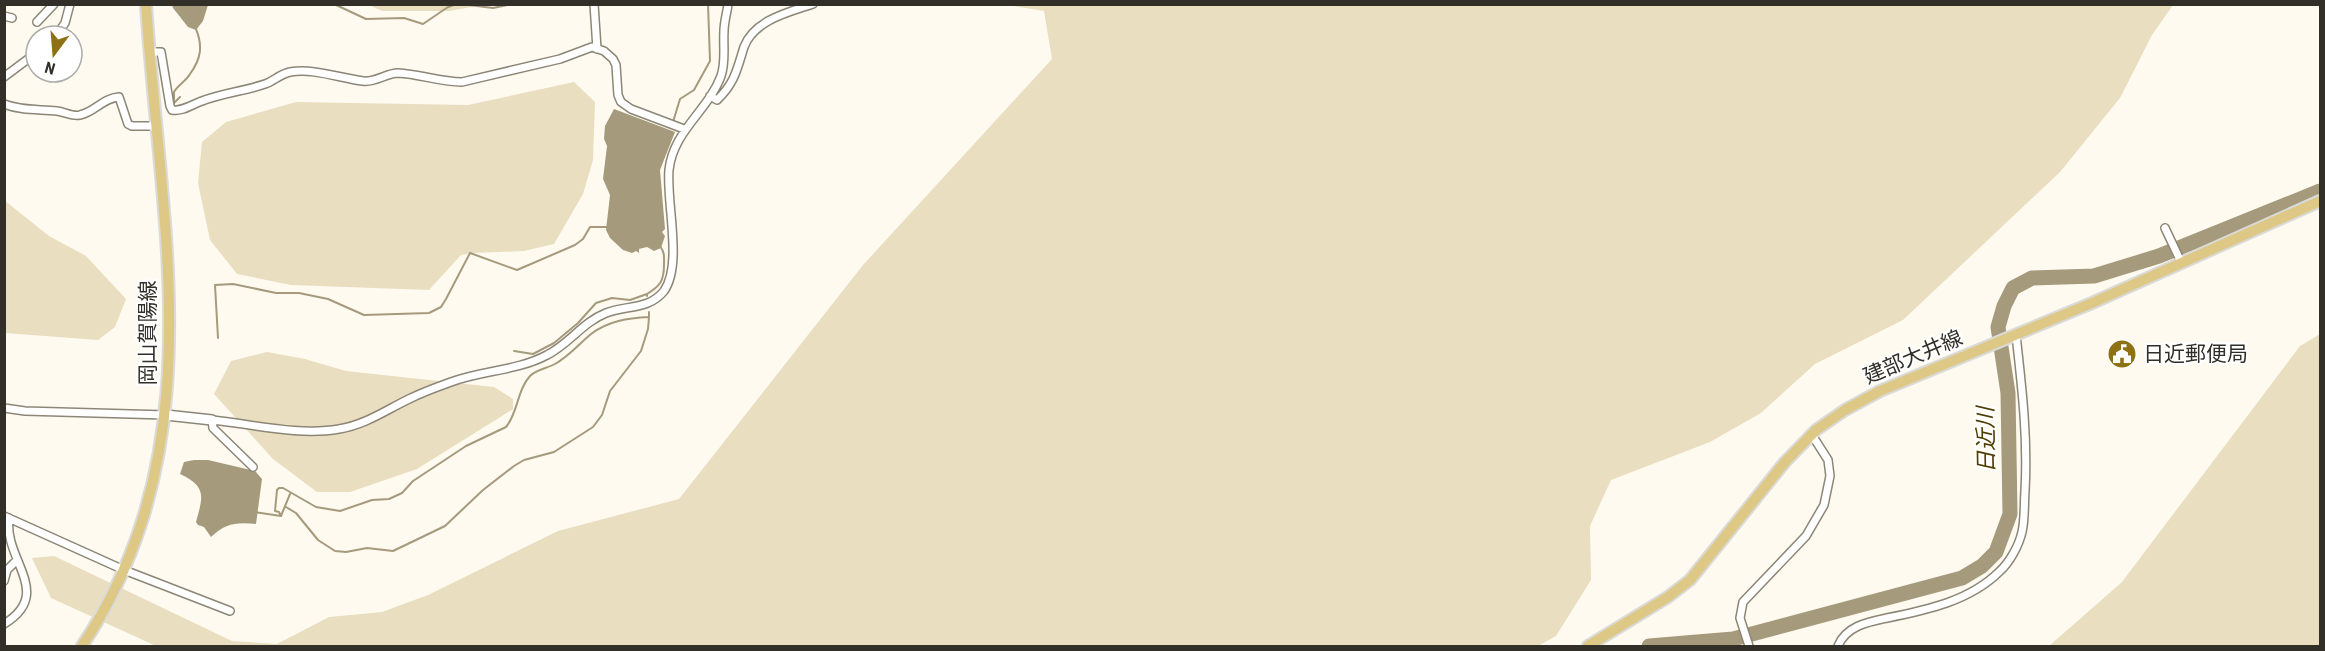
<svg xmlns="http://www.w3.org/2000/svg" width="2325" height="651" viewBox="0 0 2325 651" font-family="'Roboto Condensed','Noto Sans JP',sans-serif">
  <rect width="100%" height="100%" fill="#fefaf0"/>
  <!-- green -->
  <path fill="#e9dec0" d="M369 5H483L449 11H382Z
    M1007 5H2173L2152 35 2120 98 2060 172 1903 320 1815 364 1761 413 1710 442 1611 480 1590 526 1591 580 1556 636 1538 646H156L51 598 32 558 54 556 232 641 277 644 329 617 382 612 428 595 558 531 679 499 863 265 1052 59 1044 11Z
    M574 82 595 102 593 160 583 194 554 244 524 251 474 253 461 255 429 290 291 285 237 274 210 240 198 183 202 142 226 122 296 102 468 105Z
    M4 200 49 236 86 256 126 299 115 327 98 340 5 333Z
    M2320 334V646H2049L2122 582 2300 346Z
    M267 352 305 359 346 371 494 387 513 399V409L417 469 350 492H317L273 459 214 394 231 361Z"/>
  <!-- water -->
  <path fill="#a59a7c" d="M172 5V4L208 5 203 21 196 30 188 27 173 8Z
    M614 109 675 132 660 170 665 229 662 232 665 236 661 248 654 251 647 247 639 249V253L636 251 632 253 623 250 610 238 606 230 610 195 603 179 607 146 604 139 605 126Z
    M194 460H208L255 471 262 479 256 524C237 522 225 523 211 537L204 527 198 525 196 522C203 496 207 487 180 474L184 462Z"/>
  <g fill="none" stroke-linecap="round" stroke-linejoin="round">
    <!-- stream -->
    <path stroke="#a59a7c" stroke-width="2" d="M334 4 366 19 404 18 423 24 448 7 457 4
      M461 4 493 8 513 4
      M180 97 174 103V92C178 85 186 81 190 74 201 59 203 46 196 29
      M673 122 680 99 694 90 710 61 708 4
      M647 296V294C660 286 664 281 664 265 664 257 665 253 660 246
      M218 338 215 285 233 284 276 293H299L328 299 364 315 429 313 441 307 446 299 470 253 517 270 575 245 583 239 590 227H609
      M514 351 533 354 554 343 578 323 596 303 612 298 630 300 647 294
      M286 507 296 513 318 540 335 551 346 552 367 548 393 551 445 526 483 490 514 466 524 460 554 452 593 427 602 415 610 391 641 351 648 329 649 317
      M254 512 281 516 279 512 275 511 277 490 279 488H283L316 507 340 511 372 500 389 499 402 493 413 481 466 446 506 427C518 413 517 390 530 376 535 370 548 368 555 364 569 356 579 344 591 334 608 321 628 318 649 317V312
      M281 516 290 494"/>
    <!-- river -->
    <path stroke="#a59a7c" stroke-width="15" d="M1649 646 1733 639 1962 578 1982 566 1996 552 2010 514 2008 393 1998 327 2004 306 2013 288 2032 278 2094 276 2159 256 2320 191"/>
    <!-- minor casing -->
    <g stroke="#8c8676" stroke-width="10">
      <path id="minor" d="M594 4 597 49
        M4 16 12 18
        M37 22 54 4
        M56 36 65 23 70 4
        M149 52H161L170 106 172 110C182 112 193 104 202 101 223 93 245 91 265 84 274 81 280 74 290 72 314 68 339 78 363 81 375 83 386 73 398 73 420 74 440 82 462 82L560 59 592 47 604 51 613 59 616 65 618 95 621 102 631 109 684 129
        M4 77 36 53
        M710 96 717 100C735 83 737 69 744 47 754 20 789 12 813 4
        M4 104C22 111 39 109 57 111 65 112 73 117 80 115 95 112 103 98 119 97L128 124 132 126H155
        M2165 228 2182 264
        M4 408 25 411 166 415
        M253 467 213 428 212 420C252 424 299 436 339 429 365 425 386 410 409 399 423 392 437 387 451 382 483 370 517 371 547 355 569 344 583 322 606 313 626 305 649 310 664 291 683 264 666 202 669 170 673 131 708 111 721 76 726 62 723 46 724 31 724 22 727 13 728 4
        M4 516 124 570 230 611
        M4 581 7 570 16 561
        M4 624C55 593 3 560 9 518
        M1749 646 1740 618 1743 602 1806 536 1824 505 1830 476 1828 460 1812 435
        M1838 646C1846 626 1868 622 1887 618 1927 610 1970 601 2000 571 2010 562 2019 545 2022 532 2025 519 2024 504 2025 491 2028 438 2022 388 2016 335"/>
    </g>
    <!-- tertiary casing -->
    <g stroke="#8c8676" stroke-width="12">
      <path id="tertiary" d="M166 415 212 420"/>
    </g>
    <!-- primary casing -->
    <g stroke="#dadad8" stroke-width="14">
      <path id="primary" d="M82 646C215 447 160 226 146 4
        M1588 646 1668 597 1690 580 1785 462 1816 430 1845 410 1880 391 2092 303 2320 201"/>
    </g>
    <!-- minor -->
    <use href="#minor" stroke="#fff" stroke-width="7"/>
    <!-- tertiary -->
    <use href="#tertiary" stroke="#fff" stroke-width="9"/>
    <!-- primary -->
    <use href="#primary" stroke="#dec885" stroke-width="10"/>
  </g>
  <!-- icons -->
  <defs>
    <g id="civic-disc" transform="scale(1.5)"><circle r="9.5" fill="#8e7115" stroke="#fff"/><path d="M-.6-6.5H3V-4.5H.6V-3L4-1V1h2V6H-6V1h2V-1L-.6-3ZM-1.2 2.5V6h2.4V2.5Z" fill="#fff"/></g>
  </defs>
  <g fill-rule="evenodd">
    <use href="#civic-disc" x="2122" y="354"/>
  </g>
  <g text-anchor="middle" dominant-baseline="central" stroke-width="4.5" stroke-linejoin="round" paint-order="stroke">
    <!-- street labels -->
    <g font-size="21" fill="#312f28" stroke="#fff">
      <text transform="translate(148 333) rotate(-90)">岡山賀陽線</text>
      <text transform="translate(1913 357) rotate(-23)">建部大井線</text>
    </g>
    <!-- poi labels -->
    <g font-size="21" fill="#312f28" stroke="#fff" text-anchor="start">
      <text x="2143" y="354">日近郵便局</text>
    </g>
    <!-- water labels -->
    <g font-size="22" font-style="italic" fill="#4e3c02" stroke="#fff">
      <text transform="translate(1986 440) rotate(-91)">日近川</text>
    </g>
  </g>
  <!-- border -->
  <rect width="2325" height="651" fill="none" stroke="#312f28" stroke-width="12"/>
  <!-- north arrow -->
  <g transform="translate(54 54) rotate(196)"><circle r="28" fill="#ffffff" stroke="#adaca9" stroke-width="1.5"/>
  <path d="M0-4.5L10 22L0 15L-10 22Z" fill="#8e7115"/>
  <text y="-9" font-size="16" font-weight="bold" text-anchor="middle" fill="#312f28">N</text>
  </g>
</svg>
